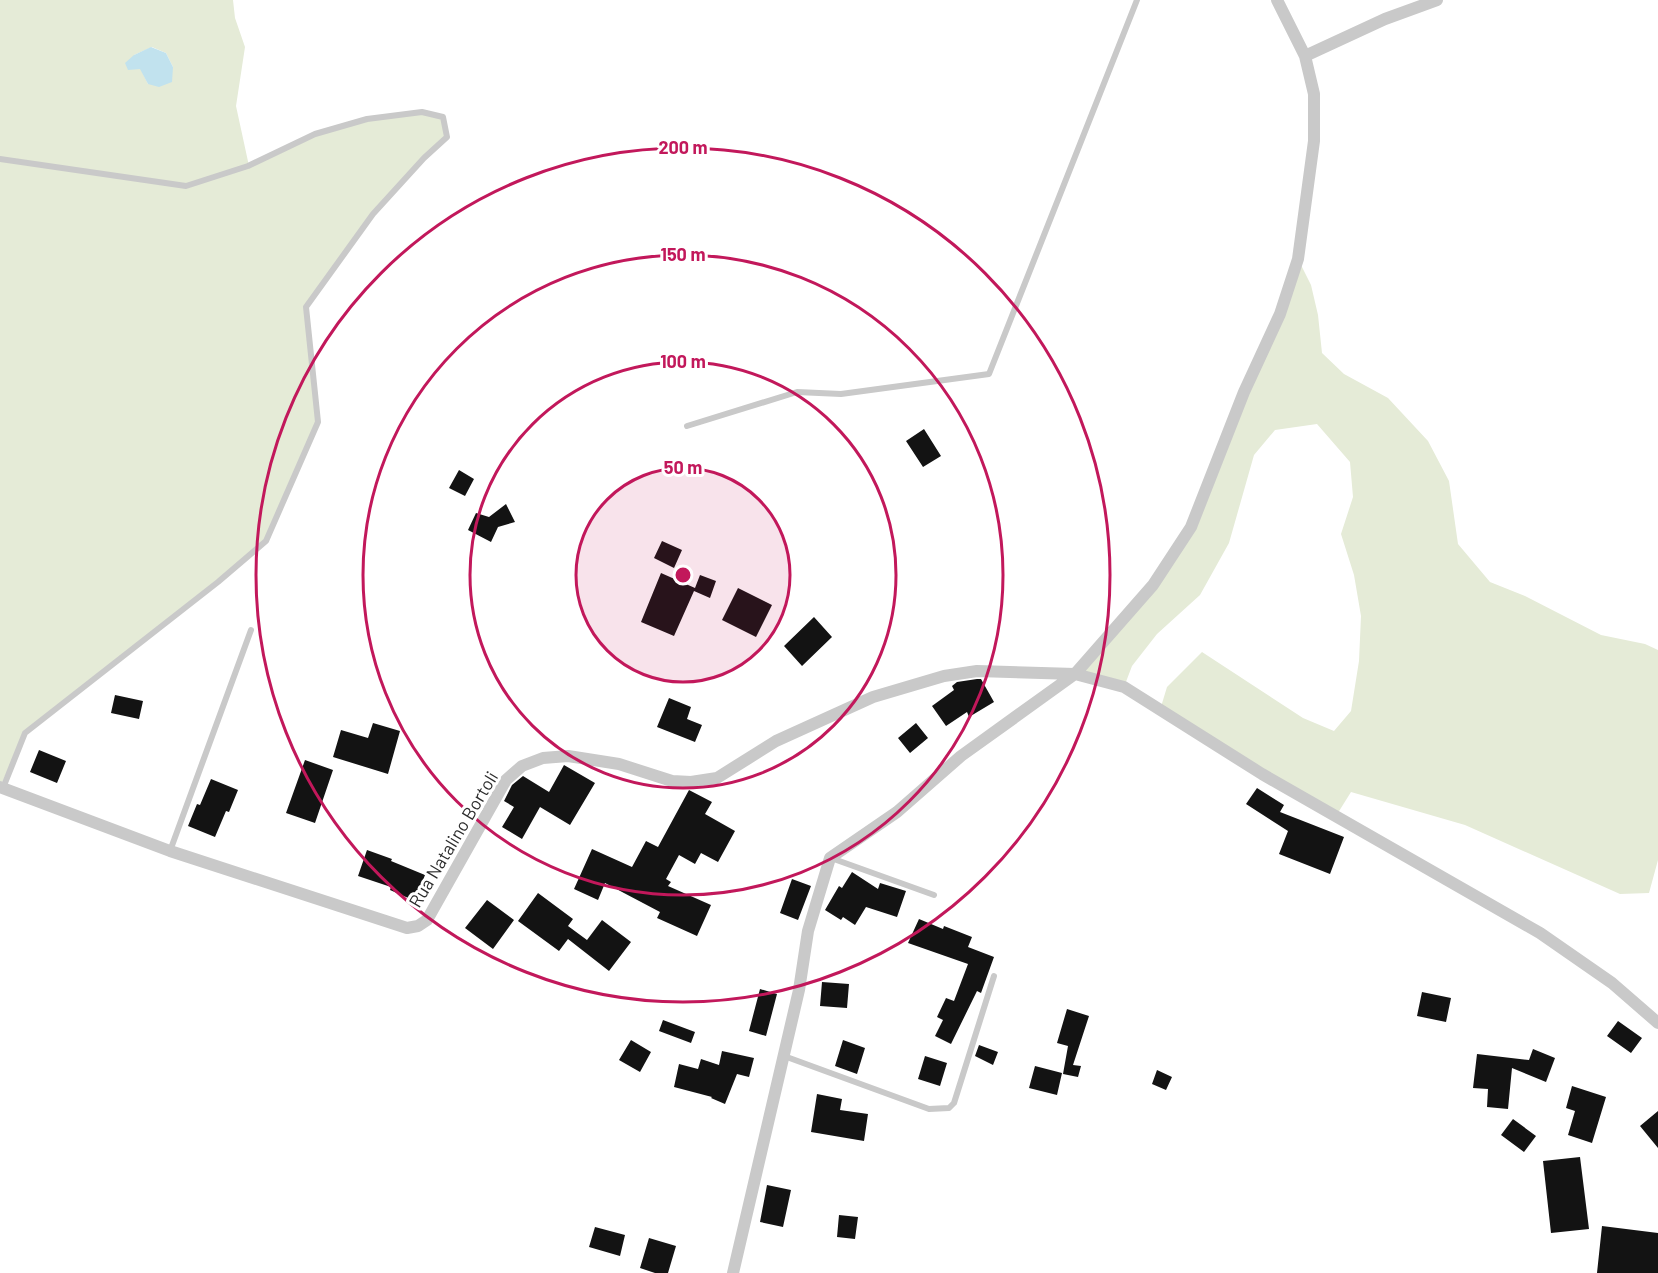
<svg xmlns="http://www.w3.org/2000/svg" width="1658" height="1273" viewBox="0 0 1658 1273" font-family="Barlow,sans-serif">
  <rect width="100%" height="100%" fill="#fff"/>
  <!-- green -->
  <path fill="#e5ebd7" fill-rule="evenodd" d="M0 0H233L235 18 245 47 236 106 249 166 315 134 367 119 422 112 443 117 447 137 373 214 306 307 318 422 266 541 25 733 0 787ZM152 47 166 53 173 67 148 84 134 55Z
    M1298 259 1311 285 1318 315 1322 353 1344 374 1388 398 1428 441 1449 481 1458 544 1490 582 1525 596 1601 635 1645 644 1658 650V860L1649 893 1620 894 1465 825 1351 792 1336 816 1160 710 1167 687 1202 652 1303 718 1334 731 1351 711 1359 661 1361 616 1354 575 1341 534 1353 497 1350 462 1317 424 1275 430 1254 455 1229 543 1200 595 1157 634 1132 666 1124 687 1075 674 1153 585 1191 527Z"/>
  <!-- water -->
  <path fill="#c1e2ee" d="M151 47 166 53 173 67 172 82 159 87 148 84 140 69 128 70 125 63 134 55Z"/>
  <!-- building -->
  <path fill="#131313" d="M924 429 941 456 923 467 906 441Z
    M459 470 474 479 465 496 449 488Z
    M506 504 515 522 498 527 491 542 468 530 476 513 489 517Z
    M662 541 682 550 674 568 654 558Z
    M661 573 695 588 700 575 716 581 710 598 694 591 674 636 641 622Z
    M738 588 772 605 756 637 722 620Z
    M814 617 832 637 802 666 784 646Z
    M977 679H981L994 702 969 717 967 712 946 726 932 706 954 690 952 686 957 682Z
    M115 695 143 701 139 719 111 713Z
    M669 698 691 707 687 719 702 725 695 742 657 727Z
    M373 723 400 731 388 774 333 757 341 730 368 738Z
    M916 723 928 738 910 753 898 738Z
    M39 750 66 761 57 783 30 772Z
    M305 760 333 770 315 823 286 813Z
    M564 765 595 783 570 825 540 807 522 839 502 827 514 807 504 801 512 785 523 776 549 792Z
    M211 779 238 790 229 812 226 811 215 837 188 826 197 804 200 805Z
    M1257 788 1284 805 1280 812 1344 837 1330 874 1279 854 1288 831 1246 804Z
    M689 790 712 802 705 814 735 831 718 862 701 853 695 864 679 855 666 879 671 882 668 886 711 905 697 936 657 918 660 912 605 883 598 900 574 889 592 849 632 867 646 841 658 847Z
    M367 850 392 859 391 861 425 875 415 901 390 890 391 887 358 876Z
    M852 872 878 889 880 883 906 891 897 917 866 907 855 925 843 917 841 920 825 910 839 886 842 888Z
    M792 879 811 886 798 920 780 913Z
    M538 893 573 919 568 926 587 940 602 920 631 942 609 971 568 939 559 951 518 921Z
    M487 900 514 920 493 949 465 928Z
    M919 919 943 929 944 926 972 937 968 947 994 957 981 993 977 991 951 1044 935 1036 943 1020 937 1017 946 998 954 1001 968 964 908 943Z
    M822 982 849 984 847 1008 820 1006Z
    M760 989 777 994 766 1036 749 1031Z
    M1422 992 1451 998 1446 1022 1417 1016Z
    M1067 1009 1089 1016 1073 1065 1081 1066 1078 1077 1063 1074 1068 1046 1057 1043Z
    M663 1020 695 1032 691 1043 659 1031Z
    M1618 1021 1642 1038 1631 1053 1607 1036Z
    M631 1040 651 1052 640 1072 619 1060Z
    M843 1040 865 1048 857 1074 835 1066Z
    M979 1045 998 1052 993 1065 975 1056Z
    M1533 1049 1555 1058 1546 1082 1512 1068 1508 1109 1487 1107 1488 1089 1473 1088 1477 1054 1529 1060Z
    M722 1051 754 1058 749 1077 737 1074 725 1104 711 1098 712 1097 674 1087 679 1064 698 1069 701 1059 719 1065Z
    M925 1056 947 1063 940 1086 918 1079Z
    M1035 1066 1062 1073 1057 1095 1029 1088Z
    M1157 1070 1172 1077 1166 1090 1152 1084Z
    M1572 1086 1606 1097 1592 1143 1568 1135 1575 1111 1566 1108Z
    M817 1094 842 1099 840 1110 868 1114 864 1141 811 1132Z
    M1658 1111V1148L1640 1126Z
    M1513 1119 1536 1136 1524 1152 1501 1135Z
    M1580 1157 1589 1229 1551 1233 1543 1161Z
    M767 1185 791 1190 783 1227 760 1222Z
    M839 1215 858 1217 855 1239 837 1237Z
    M1602 1226 1658 1233V1273H1597Z
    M595 1227 625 1235 620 1256 589 1247Z
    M649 1238 676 1246 668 1273H655L640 1268Z"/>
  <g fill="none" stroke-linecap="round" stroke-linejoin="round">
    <!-- lane -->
    <path stroke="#c9c9c9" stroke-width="6" d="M0 159 186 186 248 166 315 134 367 119 422 112 443 117 447 137 424 158 373 214 306 307 318 422 266 541 218 582 25 733 3 788
      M687 426 797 392 841 394 989 374 1137 0
      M170 851 251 630
      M831 858 934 895
      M784 1056 929 1109 949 1108 954 1103 994 976"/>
    <!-- street -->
    <path stroke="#c9c9c9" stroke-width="12" d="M1305 56 1385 19 1437 0
      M0 787 170 851 407 928 418 926 427 920 506 780 522 766 543 758 568 756 619 764 672 781 691 782 717 778 776 741 873 697 944 676 977 671 1075 674 1124 687 1262 774 1540 933 1612 983 1658 1023
      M733 1273 799 990 808 931 830 858 897 812 961 756 1075 674 1153 585 1191 527 1244 392 1280 314 1298 259 1314 141V94L1305 56 1277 0"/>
  </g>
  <!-- distance rings -->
  <circle cx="683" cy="575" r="107" fill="#c2185b" fill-opacity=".12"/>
  <g fill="none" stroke="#c2185b" stroke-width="3">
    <circle cx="683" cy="575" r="107"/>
    <circle cx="683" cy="575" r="213"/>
    <circle cx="683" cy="575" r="320"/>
    <circle cx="683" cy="575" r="427"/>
  </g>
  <g text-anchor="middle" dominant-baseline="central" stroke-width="6" stroke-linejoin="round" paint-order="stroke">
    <!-- street labels -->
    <g font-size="18" fill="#2c2c2c" stroke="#fff">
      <text transform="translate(453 839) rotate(-59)">Rua Natalino Bortoli</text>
    </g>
  </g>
  <circle cx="683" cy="575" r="9" fill="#c2185b" stroke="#fff" stroke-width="3"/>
  <g font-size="18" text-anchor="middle" font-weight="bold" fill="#c2185b" stroke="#fff" stroke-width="6" stroke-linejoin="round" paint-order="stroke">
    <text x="683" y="154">200 m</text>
    <text x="683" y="261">150 m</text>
    <text x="683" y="368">100 m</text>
    <text x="683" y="474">50 m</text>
  </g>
</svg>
